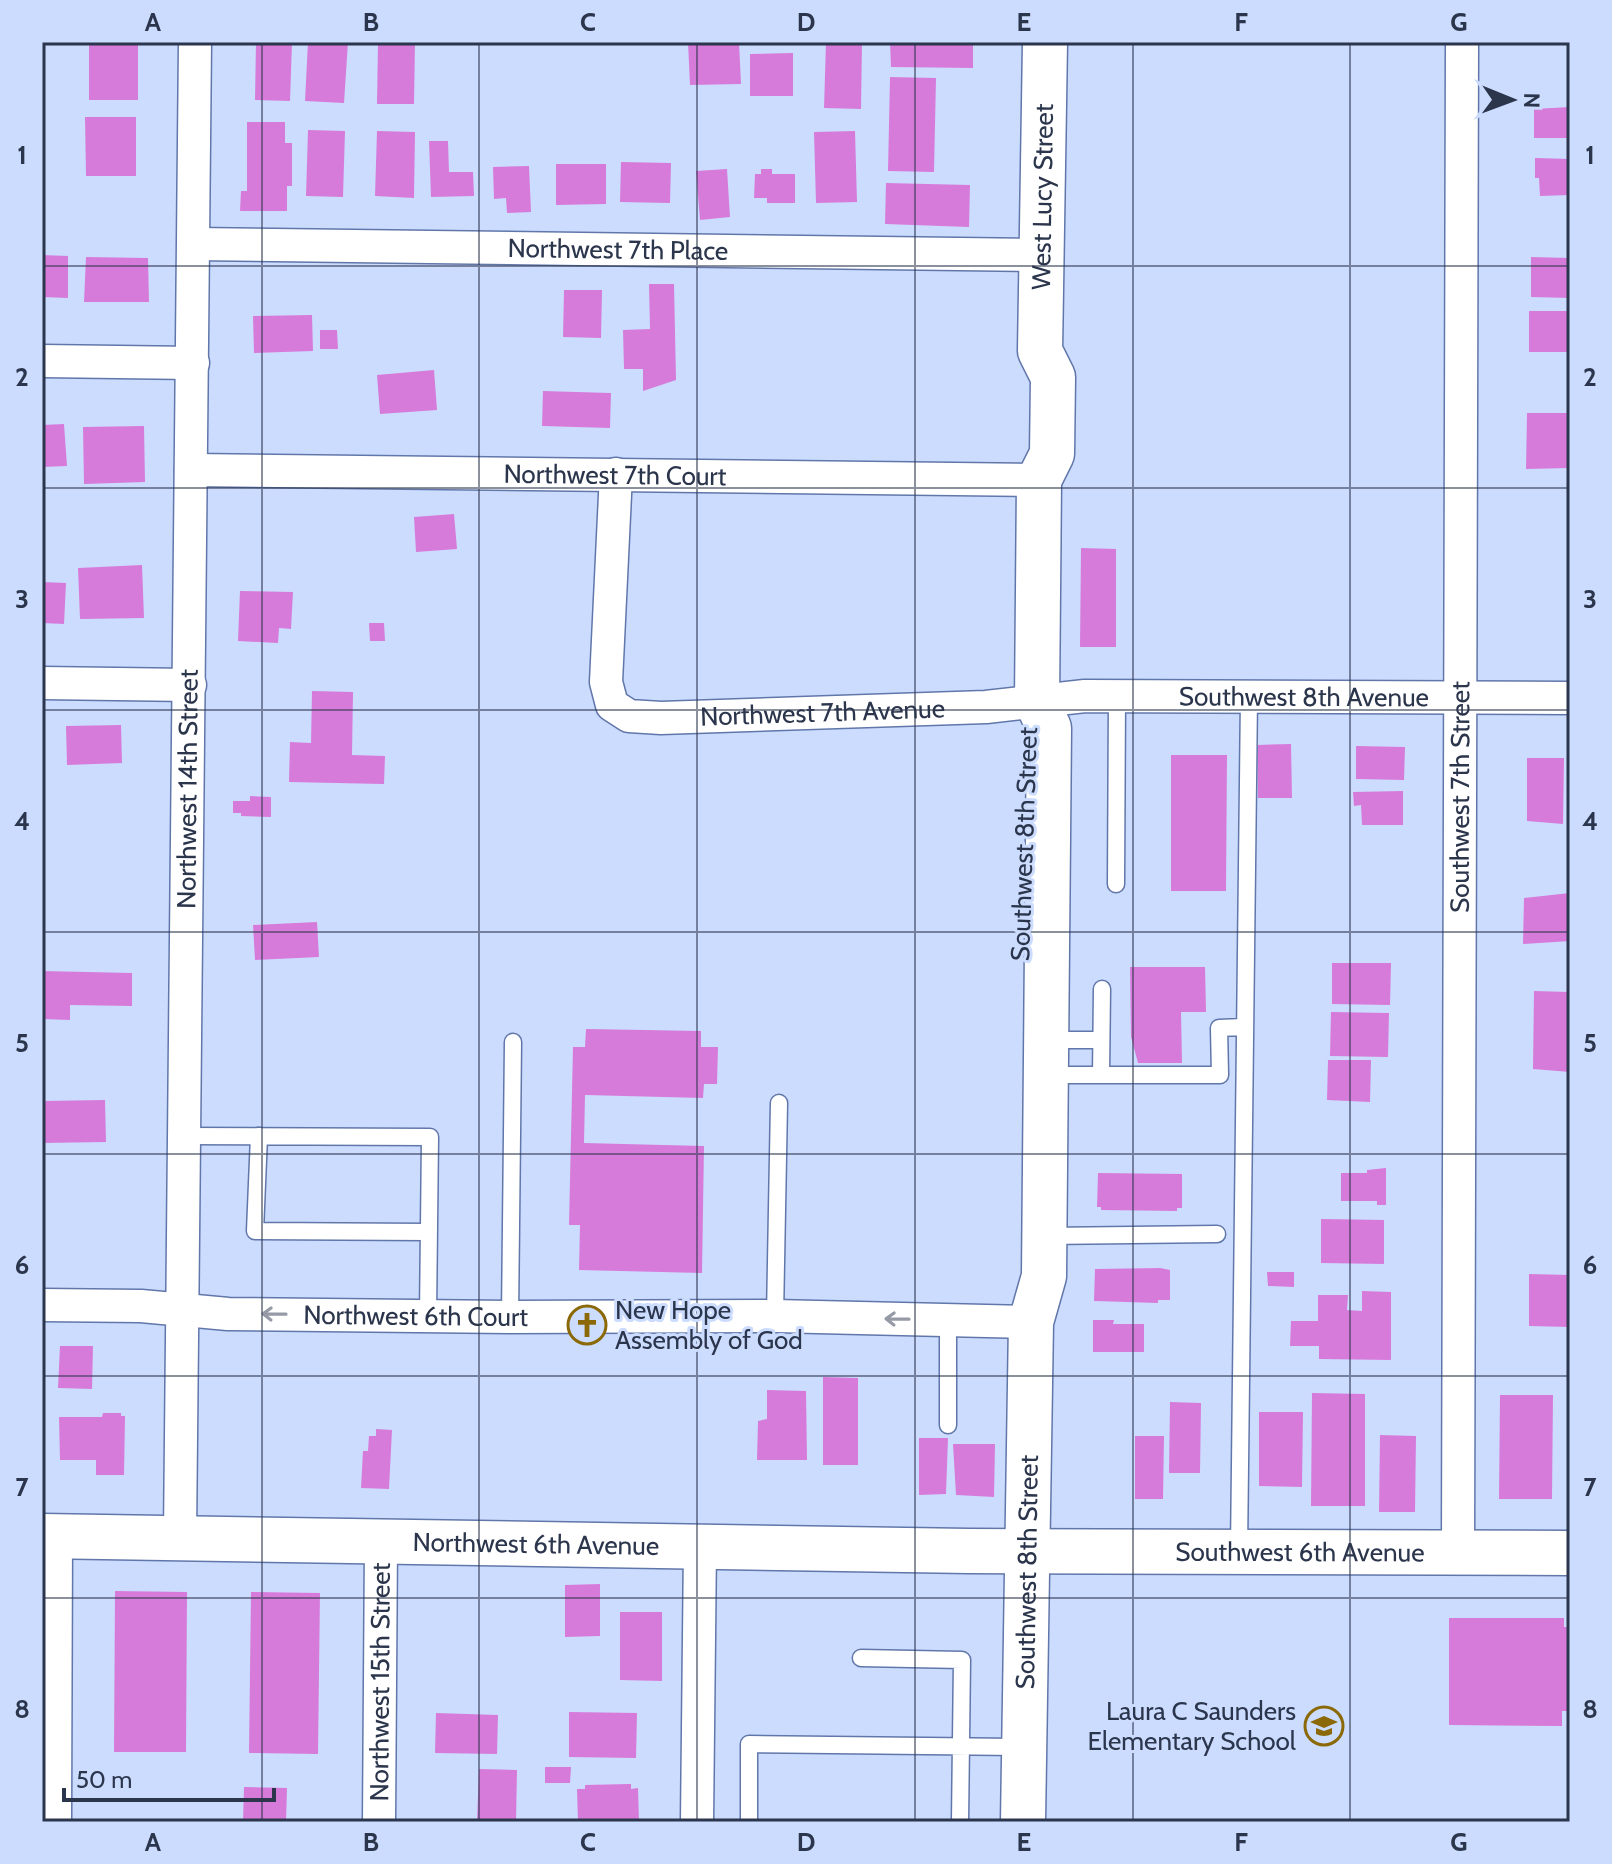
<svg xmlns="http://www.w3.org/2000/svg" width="1612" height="1864" viewBox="0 0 1612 1864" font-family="Cabin,sans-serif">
  <rect width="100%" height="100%" fill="#ccdcfe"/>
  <!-- building -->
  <path fill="#d77bdb" d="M89 42H138V100H89Z
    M256 42H292L290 101 255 100Z
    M308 42H348L344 103 305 101Z
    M378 42H415L414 104H377Z
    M688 42H739L741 84 690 85Z
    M826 42H862L861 109 824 108Z
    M890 42H973V68L891 67Z
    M793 53V96H750V54Z
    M890 77 936 78 934 172 888 171Z
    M1570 107V138H1534V109Z
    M85 117H136V176H86Z
    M247 122H285V143H292V186H287V211H240L241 191H247Z
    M308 130 345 131 343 197 306 196Z
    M377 131 415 132 414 198 375 196Z
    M855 131 857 202 816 203 814 132Z
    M429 141H448L449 172H473L474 196 431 197Z
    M1535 158 1570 159V195L1540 196 1539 178H1535Z
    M621 162 671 163 670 203 620 202Z
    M556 164H606V204L556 205Z
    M529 166 531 212 507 213 506 198 494 199 493 167Z
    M727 169 730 217 700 220 696 171Z
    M761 169H772V174H795V203H767V198H754L755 174H761Z
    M886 183 970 185 969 227 885 224Z
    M42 255 68 256V298L42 297Z
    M86 257 148 258 149 302H84Z
    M1531 257 1570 258V298L1531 297Z
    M649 284H674L676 380 643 391V369H624L623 330 650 329Z
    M564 290H602L601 338 563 337Z
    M1529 311H1570V352H1529Z
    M312 315 313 351 254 353 253 316Z
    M320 330H337L338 349H320Z
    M434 370 437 410 380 414 377 375Z
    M543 391 611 393 610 428 542 426Z
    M1527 413H1570V468L1526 469Z
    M64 424 67 466 42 467V425Z
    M144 426 145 482 84 484 83 427Z
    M454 514 457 549 416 552 414 517Z
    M1081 548 1116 549V647H1080Z
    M142 565 144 618 80 619 78 568Z
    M42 582 66 583 64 624 42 623Z
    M240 591 293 592 291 629 279 628 278 643 238 641Z
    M369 623H384L385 641H370Z
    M312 691 353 692 352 755 385 756 384 784 289 782 290 742 311 743Z
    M121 725 122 763 67 765 66 726Z
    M1291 744 1292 798H1258L1257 745Z
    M1356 746 1405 747 1404 780 1356 779Z
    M1171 755H1227L1226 891H1171Z
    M1527 758H1564L1563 824 1527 821Z
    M1403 791V825H1362L1361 805 1354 806 1353 792Z
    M250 796 271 797V817L241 816V813H233V801H250Z
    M1570 893V941L1523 944 1524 898Z
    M317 922 319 957 255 960 253 925Z
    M1332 963H1391L1390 1005 1332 1004Z
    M1130 967H1205L1206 1012H1181L1182 1063H1138L1131 1037Z
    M42 971 132 973V1006L70 1005V1020L42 1019Z
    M1534 991 1570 992V1072L1533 1069Z
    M1331 1012 1389 1013 1388 1057 1330 1056Z
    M586 1029 701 1031V1047H718L717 1084H704L703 1098 585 1095 584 1143 704 1146 702 1273 579 1270 580 1225H569L573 1047H585Z
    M1328 1060H1371L1370 1102 1327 1100Z
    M105 1100 106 1142 42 1143V1101Z
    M1386 1168V1205H1377V1201H1341V1173H1367V1170Z
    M1098 1173 1182 1174V1208H1177V1211L1101 1210V1207H1097Z
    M1321 1219 1384 1220V1264L1321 1263Z
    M1160 1268 1170 1270V1300H1158V1303L1094 1301 1095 1269Z
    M1267 1272H1294V1287L1268 1286Z
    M1529 1274 1570 1275V1327L1529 1326Z
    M1362 1291 1391 1292V1360L1319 1359V1346H1290L1291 1321H1318V1295H1348L1347 1310 1362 1311Z
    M1093 1320H1114L1113 1324H1144V1352H1093Z
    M60 1346H93L92 1389 58 1388Z
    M823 1377 858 1378V1465H823Z
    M767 1390 806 1391 807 1460H757L758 1421 767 1419Z
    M1312 1393 1365 1394V1506H1311Z
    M1500 1395H1553L1552 1499H1499Z
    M1170 1402 1201 1403 1200 1473H1169Z
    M1259 1412H1303L1302 1487 1259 1486Z
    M103 1413H121V1416H125L124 1475H96V1460H60L59 1417H102Z
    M376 1429 392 1430 389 1489 361 1488 363 1451H368L369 1436H376Z
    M1380 1435 1416 1436 1415 1512H1379Z
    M1135 1436H1164L1163 1499H1135Z
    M919 1438H948L946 1494 919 1495Z
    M953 1444H995L994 1497 956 1495Z
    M600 1584V1636L565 1637V1585Z
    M115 1591 187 1592 186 1752H114Z
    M251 1592 320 1593 318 1754 249 1753Z
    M620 1612H662V1681L620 1680Z
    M1449 1618H1564V1627H1570V1711H1562V1726L1449 1725Z
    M569 1712 637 1713 636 1758 569 1757Z
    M436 1713 498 1715 497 1754 435 1753Z
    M545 1767H571L570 1783H545Z
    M479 1769 517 1770 516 1822H477Z
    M629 1784H631V1789L638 1788 639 1822H578L577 1789H585V1785Z
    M244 1787 287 1788 286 1822H243Z"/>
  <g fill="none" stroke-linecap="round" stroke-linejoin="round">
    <!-- lane casing -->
    <g stroke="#6177aa" stroke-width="19">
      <path id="lane" d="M1116 884 1117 696
        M1102 989 1101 1075H1220L1219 1028 1243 1027
        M1047 1040H1101
        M1048 1075H1101
        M184 1136 430 1137 428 1316
        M259 1136 255 1231 428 1232
        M1046 1236 1217 1234
        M775 1316 779 1103
        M510 1317 513 1042
        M948 1425V1320
        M1239 1551 1249 696
        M861 1658 962 1660 960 1822
        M749 1822V1744L1023 1747"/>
    </g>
    <!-- street casing -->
    <g stroke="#6177aa" stroke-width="35">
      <g id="street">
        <path id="s1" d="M194 244 1041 255"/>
        <path d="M42 361 193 363"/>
        <path id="s2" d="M191 470 1039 480"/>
        <path id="s3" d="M616 474 606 682 612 705 629 716 661 718 986 707 1085 696 1570 698"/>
        <path d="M42 683 190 685"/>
        <path id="s4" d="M42 1305 141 1306 228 1314 510 1317 775 1316 1031 1322"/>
        <path id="s5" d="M180 1537 195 42"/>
        <path id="s6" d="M1458 1551 1462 42"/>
        <path d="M55 1822 56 1536"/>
        <path id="s7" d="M379 1822 381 1542"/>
        <path d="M697 1822 700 1545"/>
      </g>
    </g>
    <!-- secondary casing -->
    <g stroke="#6177aa" stroke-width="47">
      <g id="secondary">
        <path id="s8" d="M42 1536 969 1551 1570 1553"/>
        <path id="s9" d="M1023 1822 1031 1322 1044 1276 1049 728 1037 702 1039 480 1052 454 1053 377 1040 351 1045 42"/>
      </g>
    </g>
    <!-- lane -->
    <use href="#lane" stroke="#fff" stroke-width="16"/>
    <!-- street -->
    <use href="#street" stroke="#fff" stroke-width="32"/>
    <!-- secondary -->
    <use href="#secondary" stroke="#fff" stroke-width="44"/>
  </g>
  <!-- one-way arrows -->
  <defs><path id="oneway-shaft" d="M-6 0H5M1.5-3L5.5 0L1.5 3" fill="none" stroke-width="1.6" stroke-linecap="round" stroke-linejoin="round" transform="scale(2)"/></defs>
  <g stroke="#959aa6">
    <use href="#oneway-shaft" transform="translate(274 1314) rotate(-179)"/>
    <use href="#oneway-shaft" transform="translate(897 1319) rotate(-179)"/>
  </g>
  <!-- grid -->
  <path fill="none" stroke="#2b354c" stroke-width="2" stroke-opacity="0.55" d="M262 42V1822M479 42V1822M697 42V1822M915 42V1822M1133 42V1822M1350 42V1822M42 266H1570M42 488H1570M42 710H1570M42 932H1570M42 1154H1570M42 1376H1570M42 1598H1570"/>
  <!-- icons -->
  <defs>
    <g id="church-ring" transform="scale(2)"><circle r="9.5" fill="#ccdcfe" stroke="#8b6908" stroke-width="1.5"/><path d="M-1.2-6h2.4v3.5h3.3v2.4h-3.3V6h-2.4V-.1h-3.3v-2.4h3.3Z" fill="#8b6908"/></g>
    <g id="school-ring" transform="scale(2)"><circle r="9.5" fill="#ccdcfe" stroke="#8b6908" stroke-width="1.5"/><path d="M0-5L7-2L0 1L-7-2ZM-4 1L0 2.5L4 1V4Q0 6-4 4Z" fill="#8b6908"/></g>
  </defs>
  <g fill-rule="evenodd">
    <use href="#church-ring" x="587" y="1325"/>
    <use href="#school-ring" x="1324" y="1726"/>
  </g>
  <g text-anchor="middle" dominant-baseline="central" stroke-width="6" stroke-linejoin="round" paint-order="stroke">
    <!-- street labels -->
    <g font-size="26" fill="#2b354c" stroke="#ccdcfe">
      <text stroke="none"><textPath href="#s9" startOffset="1636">West Lucy Street</textPath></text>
      <text stroke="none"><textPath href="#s1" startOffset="424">Northwest 7th Place</textPath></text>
      <text stroke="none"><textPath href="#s2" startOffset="424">Northwest 7th Court</textPath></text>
      <text stroke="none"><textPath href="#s3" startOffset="928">Southwest 8th Avenue</textPath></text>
      <text stroke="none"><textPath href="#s3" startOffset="446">Northwest 7th Avenue</textPath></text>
      <text stroke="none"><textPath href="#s5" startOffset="748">Northwest 14th Street</textPath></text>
      <text stroke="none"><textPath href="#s6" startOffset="754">Southwest 7th Street</textPath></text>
      <text transform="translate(1024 844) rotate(-88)">Southwest 8th Street</text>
      <text stroke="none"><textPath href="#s4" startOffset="374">Northwest 6th Court</textPath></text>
      <text stroke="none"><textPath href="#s8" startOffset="494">Northwest 6th Avenue</textPath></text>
      <text stroke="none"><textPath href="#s8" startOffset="1258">Southwest 6th Avenue</textPath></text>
      <text stroke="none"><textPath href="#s9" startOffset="250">Southwest 8th Street</textPath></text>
      <text stroke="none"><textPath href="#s7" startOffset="140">Northwest 15th Street</textPath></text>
    </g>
    <!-- poi labels -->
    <g font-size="26" fill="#2b354c" stroke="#ccdcfe" text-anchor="start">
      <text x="615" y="1310">New Hope<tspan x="615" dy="30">Assembly of God</tspan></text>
      <text x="1296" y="1711" text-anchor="end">Laura C Saunders<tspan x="1296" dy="30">Elementary School</tspan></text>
    </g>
  </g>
  <!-- border -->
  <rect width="1612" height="1864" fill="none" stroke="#ccdcfe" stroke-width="88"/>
  <!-- north arrow -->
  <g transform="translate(1512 100) rotate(91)" stroke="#ccdcfe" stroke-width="6" paint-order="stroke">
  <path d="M0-6L14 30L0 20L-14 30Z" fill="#2b354c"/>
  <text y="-12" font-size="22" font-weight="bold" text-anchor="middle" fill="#2b354c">N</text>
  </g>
  <!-- scale -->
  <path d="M64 1788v12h210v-12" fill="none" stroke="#2b354c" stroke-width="4"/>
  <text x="76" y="1788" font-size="24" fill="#2b354c" stroke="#ccdcfe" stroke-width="6" paint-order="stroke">50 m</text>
  <rect x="44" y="44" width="1524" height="1776" fill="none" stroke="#2b354c" stroke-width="3"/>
  <g font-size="26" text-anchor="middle" font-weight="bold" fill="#2b354c">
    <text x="153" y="31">A</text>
    <text x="371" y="31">B</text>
    <text x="588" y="31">C</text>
    <text x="806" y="31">D</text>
    <text x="1024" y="31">E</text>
    <text x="1241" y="31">F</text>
    <text x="1459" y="31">G</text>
    <text x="22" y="164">1</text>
    <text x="1590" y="164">1</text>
    <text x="22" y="386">2</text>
    <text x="1590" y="386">2</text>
    <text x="22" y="608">3</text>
    <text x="1590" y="608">3</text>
    <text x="22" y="830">4</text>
    <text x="1590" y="830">4</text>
    <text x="22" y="1052">5</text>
    <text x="1590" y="1052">5</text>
    <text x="22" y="1274">6</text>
    <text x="1590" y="1274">6</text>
    <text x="22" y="1496">7</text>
    <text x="1590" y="1496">7</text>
    <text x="22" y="1718">8</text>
    <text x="1590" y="1718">8</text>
    <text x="153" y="1851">A</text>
    <text x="371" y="1851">B</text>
    <text x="588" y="1851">C</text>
    <text x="806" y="1851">D</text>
    <text x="1024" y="1851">E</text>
    <text x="1241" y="1851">F</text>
    <text x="1459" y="1851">G</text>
  </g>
</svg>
